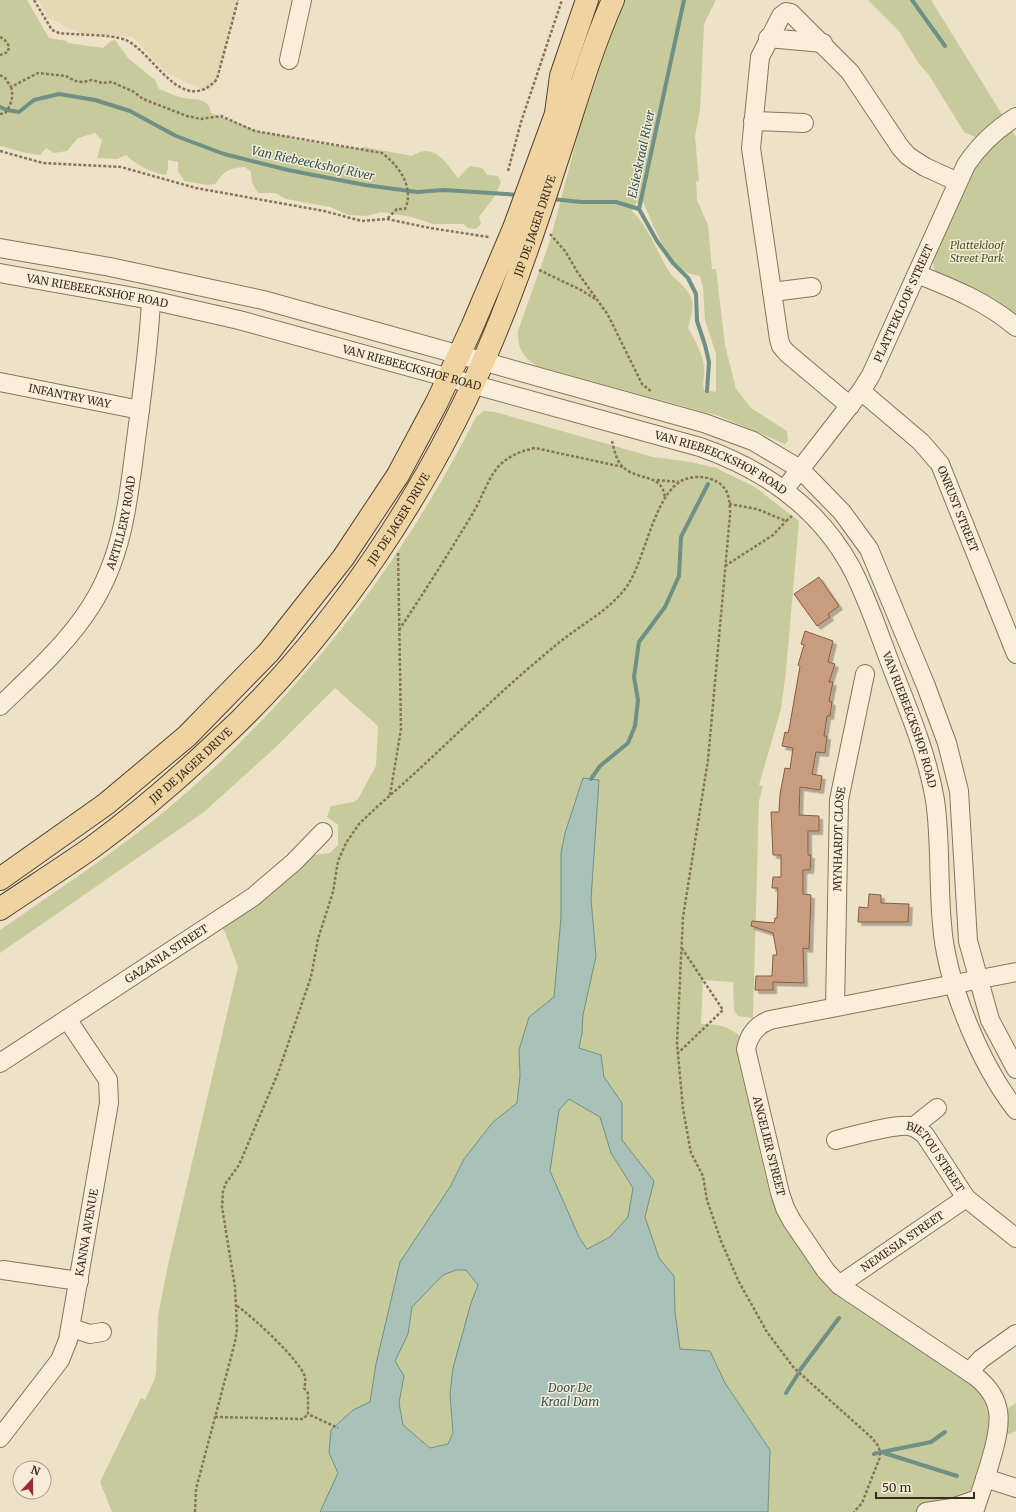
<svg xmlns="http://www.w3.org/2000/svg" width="1016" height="1512" viewBox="0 0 1016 1512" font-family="Merriweather,serif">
  <defs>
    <filter id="shadow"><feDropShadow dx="3.5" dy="3.5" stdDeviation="0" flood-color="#0004"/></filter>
  </defs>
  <rect width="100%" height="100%" fill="#ede1c7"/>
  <!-- farmland -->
  <path fill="#e3dab5" d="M38 0H239L217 83 210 90 206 91 167 74 133 37 79 33 48 18Z"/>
  <!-- green -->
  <path fill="#c7cb9b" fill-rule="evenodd" d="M0 0H27L49 38 67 41V43L103 48 111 41 115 40 128 58 155 80 159 89C167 92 175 96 183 98 195 100 209 97 211 113L260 132 289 136 292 139 359 149 364 147 412 156C434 141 446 163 458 178L470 166 482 168 487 175 498 176 501 182 495 196 479 217 481 224 476 229 468 228 464 224H433L412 217 381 212 367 216 348 215 330 207 286 199 275 193H258L252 183 251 172 245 167C228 168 225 171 215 184L207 185 184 181 178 171V162L168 160V169L166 175C150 172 137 166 126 155L117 159 97 158 102 140 95 133 78 138 67 151 54 153 46 148 40 155 26 153 0 146Z
    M623 0H716L704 24 700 110 695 136 699 182 696 181 697 200 708 225 712 269H716L725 345 736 389 751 408 787 431 788 441 785 444 719 416 537 366C523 358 517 347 518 331L550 241 581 123ZM637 202H643C654 225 663 256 685 271 689 274 695 275 700 276L703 288 705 320 716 354V392L704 390C702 383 705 375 704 368 703 354 695 340 688 328 690 319 694 310 692 301 690 290 678 282 671 274 657 254 650 228 632 211Z
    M868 0H931L1003 116 977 138 964 132 929 75 919 64 899 31Z
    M1011 129 1016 137V321L935 272 932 259 971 172 981 155Z
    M484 411 495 412 653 457 691 462 716 468 755 487 799 521 786 671 781 709 759 785 763 786 759 801 753 1018 738 1016 734 1011 733 982 703 980 701 1024C719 1025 724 1024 740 1036L737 1049 739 1063 769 1191 776 1210 812 1268 827 1286 842 1299 968 1382 984 1399 991 1421 988 1436 964 1512H768L770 1450 725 1383 710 1351 680 1349 675 1312 674 1276 659 1258 645 1217 654 1181 622 1140V1103L604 1077 601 1055 579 1048 582 1033 583 1015 596 956 591 899 599 780 583 778 561 853V917L554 998 529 1017 519 1050 520 1076 517 1103 493 1122 464 1159 450 1187 386 1323 376 1364 370 1402 353 1410 329 1453 338 1473 320 1512H112L100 1482 141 1398 145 1400 154 1381 156 1373 158 1316 168 1265 238 967 225 932 220 926 305 861 315 855 330 853 338 845V825L327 817 331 806 354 802 358 799 376 766 378 726 335 688 276 747 204 812 0 953V930C56 891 113 854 165 811 295 702 400 568 476 417Z
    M569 1099 600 1117 611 1153 633 1188 628 1217 610 1237 586 1249 579 1237 550 1171 559 1110Z
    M456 1270H466L478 1285 471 1303 450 1394 453 1433 448 1444 430 1448 403 1425 399 1403 404 1376 395 1361 408 1334 412 1307 443 1275Z
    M1016 1403V1431L1007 1435 1008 1421 1007 1409Z"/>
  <!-- water -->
  <path fill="#a8c1b9" stroke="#6f9086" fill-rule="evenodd" d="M583 778 599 780 591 899 596 956 583 1015 582 1033 579 1048 601 1055 604 1077 622 1103V1140L654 1181 645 1217 659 1258 674 1276 675 1312 680 1349 710 1351 725 1383 770 1450 768 1512H320L338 1473 329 1453 331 1430 353 1410 370 1402 376 1364 400 1262 450 1187 464 1159 493 1122 517 1103 520 1076 519 1050 529 1017 554 997 561 917V853L565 833ZM569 1099 600 1117 611 1153 633 1188 628 1217 610 1237 587 1249 579 1237 550 1171 559 1110ZM456 1270H466L478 1285 471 1303 453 1368 450 1394 453 1433 448 1444 430 1448 403 1425 399 1403 404 1376 395 1361 408 1334 412 1307 443 1275Z"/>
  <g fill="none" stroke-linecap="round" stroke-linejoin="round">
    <!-- stream -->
    <path stroke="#6f9086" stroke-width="4" d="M684 0 639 209 657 241 673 263 688 278 696 294 697 321 705 345 709 362 707 391
      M912 0 945 46
      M0 107 7 110 19 112 34 100 59 94 95 100 130 111 176 136 224 154 288 170 365 185 417 192 444 190 520 195
      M552 199 581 202H616L639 209
      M591 779 600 766 628 743 635 726 638 700 634 677 639 642 665 607 679 576 681 537 708 484
      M800 1370 839 1318
      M786 1393 798 1374
      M881 1452 957 1476
      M882 1452 931 1442 945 1432
      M874 1454 877 1453"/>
  </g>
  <!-- building -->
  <path fill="#ca9c7e" stroke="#875c43" filter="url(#shadow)" d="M819 577 839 606 828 614 830 617 817 626 794 594Z
    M805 631 833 641 828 662 835 664 829 682H833L829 701 832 702 830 716H827L824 736H827L825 753 816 752 812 774 822 776 820 790 800 787 799 815 819 816V831H808V855H811L810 870H803V894L811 895 809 949 803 948 804 983 773 982V990H755L756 976H772L773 955H777L773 933 751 926 752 921 774 923 775 918H777L778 888H772L773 877H781V855H773L771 812H779L780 794 785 768 790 769 793 748 782 746 785 732 788 733 790 724 800 666 798 665 804 645 801 644Z
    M869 894 881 895V903L909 904 908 922H858L859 907 868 908Z"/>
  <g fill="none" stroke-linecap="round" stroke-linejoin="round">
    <!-- minor casing -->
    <g stroke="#88735d" stroke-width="20">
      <g id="minor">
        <path d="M768 38 823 43"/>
        <path d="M289 60 302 0"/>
        <path d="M753 121 804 123"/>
        <path d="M0 248 110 267 263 300 704 423 753 441 800 469 842 512 869 549 926 686 947 743 959 791 968 941 990 1020 1016 1069"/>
        <path id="s1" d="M0 273 151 300 239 320 700 447C763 469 818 507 851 567 868 599 879 634 892 668 909 711 927 754 935 800 941 841 938 883 942 924 946 982 980 1064 1016 1110"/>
        <path d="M917 274C952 288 987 302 1016 327"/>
        <path d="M772 292 812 287"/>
        <path id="s2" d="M0 382 140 410"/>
        <path id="s3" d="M861 391 921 442 940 464 1016 654"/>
        <path d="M850 406 787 353 781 346 779 339 751 148 760 57 781 16 786 12 791 13 850 72 900 147 908 156 925 167 958 182"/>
        <path id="s4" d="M784 490 861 391 871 375 966 165C980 144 995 130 1016 117"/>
        <path id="s5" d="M0 706C32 675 67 644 91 606 125 553 129 492 137 432 143 388 149 344 151 300"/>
        <path id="s6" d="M835 1007 839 800 865 674"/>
        <path id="s7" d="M0 1063 253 897 294 862 323 832"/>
        <path d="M913 1127 937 1108"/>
        <path id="s8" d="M836 1140C853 1136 894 1124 909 1126 916 1127 920 1131 925 1135L966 1198 1016 1238"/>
        <path d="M3 1270 79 1281"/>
        <path id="s9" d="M839 1285 966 1198"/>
        <path d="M71 1328 90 1334 102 1332"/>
        <path d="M969 1372 981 1359 1016 1334"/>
        <path id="s10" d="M0 1438 60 1360 68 1340 109 1103 108 1080 67 1019"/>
        <path d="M985 1478 1016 1488"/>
        <path d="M926 1512 952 1508 978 1499"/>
        <path d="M974 1512C980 1494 986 1477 991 1459 1001 1425 1006 1400 975 1376L839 1285 826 1271 792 1221 785 1208 780 1193 746 1049C749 1035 756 1025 770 1020L1016 972"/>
      </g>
    </g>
    <!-- major casing -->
    <g stroke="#574131" stroke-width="24">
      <g id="major">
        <path d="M556 113 561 76 587 0"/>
        <path d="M0 879 106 804 187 736 269 652 343 558 398 475 437 402 472 327 514 228 560 103"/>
        <path id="s11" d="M0 909C31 888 63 868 94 846 136 815 177 780 215 744 334 635 433 485 494 336 518 279 538 219 557 160 575 106 590 52 613 0"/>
      </g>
    </g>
    <!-- path -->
    <path stroke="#88735d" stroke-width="2.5" stroke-dasharray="3 2" stroke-linecap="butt" d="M34 0 52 30 59 33C76 35 111 34 126 40 154 53 182 118 217 79L238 0
      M0 37 4 39 9 46 8 52 0 55
      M0 75 5 78 11 87 38 73 66 76 75 81 83 82 92 80 102 83 112 82 134 92 143 99 187 116 201 119 221 116 255 131 382 153C398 165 415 187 405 209H397L388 218
      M0 114 5 113C11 106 14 96 11 87
      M0 151 43 163 121 167 196 188 324 211 362 221 387 219 430 228 489 237
      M508 171 521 122 562 0
      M550 234 565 251 578 273 608 315 642 384 652 392
      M539 270 581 290 597 300
      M612 441C614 449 616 459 621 465 637 483 663 471 665 499
      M657 480 679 482
      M729 504 757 509 786 521 792 516
      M725 566 773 535 786 521
      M399 630C425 591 449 553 473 513 482 498 487 480 498 467 508 456 521 451 535 448L623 467
      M390 795 401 729 398 551
      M677 1054 723 1010 681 947
      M237 1306C251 1315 304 1364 305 1378 306 1381 305 1385 304 1388L308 1393V1414L338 1428
      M215 1417 303 1419 308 1414
      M195 1512 196 1489 235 1342 237 1329 235 1287 222 1207 223 1191 226 1183 239 1165 278 1073 311 977 318 939 333 892 338 861 346 843 359 824 378 806C430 761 478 712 530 667 542 657 553 647 565 638 587 621 614 607 629 583 645 558 655 493 683 480 696 474 717 477 725 489 730 496 730 507 730 515L708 760 683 917 677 1043 683 1109 691 1153 703 1176 707 1200 721 1241 739 1282 767 1332 794 1368 872 1438 879 1447 880 1457 862 1503 854 1512"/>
    <!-- minor -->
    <use href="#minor" stroke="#f8eeda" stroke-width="18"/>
    <!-- major -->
    <use href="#major" stroke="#efd4a1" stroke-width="22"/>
  </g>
  <g text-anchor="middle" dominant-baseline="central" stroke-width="3" stroke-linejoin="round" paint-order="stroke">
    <!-- street labels -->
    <g font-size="11" fill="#392b20" stroke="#f5ebd6">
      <text stroke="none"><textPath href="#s11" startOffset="887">JIP DE JAGER DRIVE</textPath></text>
      <text stroke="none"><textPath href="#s1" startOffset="99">VAN RIEBEECKSHOF ROAD</textPath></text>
      <text stroke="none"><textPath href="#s4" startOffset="223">PLATTEKLOOF STREET</textPath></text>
      <text stroke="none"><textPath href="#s1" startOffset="423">VAN RIEBEECKSHOF ROAD</textPath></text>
      <text stroke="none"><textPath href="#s2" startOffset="71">INFANTRY WAY</textPath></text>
      <text stroke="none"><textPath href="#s1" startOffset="747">VAN RIEBEECKSHOF ROAD</textPath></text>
      <text stroke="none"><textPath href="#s3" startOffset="156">ONRUST STREET</textPath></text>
      <text stroke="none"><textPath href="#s11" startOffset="563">JIP DE JAGER DRIVE</textPath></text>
      <text stroke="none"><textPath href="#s5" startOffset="225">ARTILLERY ROAD</textPath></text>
      <text stroke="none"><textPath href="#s1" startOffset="1083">VAN RIEBEECKSHOF ROAD</textPath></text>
      <text stroke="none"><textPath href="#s11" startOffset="239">JIP DE JAGER DRIVE</textPath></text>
      <text stroke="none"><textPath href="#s6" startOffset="168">MYNHARDT CLOSE</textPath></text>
      <text stroke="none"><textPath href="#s7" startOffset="199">GAZANIA STREET</textPath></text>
      <text transform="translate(769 1146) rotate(76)">ANGELIER STREET</text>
      <text stroke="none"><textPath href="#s8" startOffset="116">BIETOU STREET</textPath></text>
      <text stroke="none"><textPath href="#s10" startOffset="229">KANNA AVENUE</textPath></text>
      <text stroke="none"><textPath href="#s9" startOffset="77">NEMESIA STREET</textPath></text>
    </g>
    <!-- park labels -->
    <g font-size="11" font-style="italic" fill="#4b5527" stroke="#f5ebd6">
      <text x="977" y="245">Plattekloof<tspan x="977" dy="13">Street Park</tspan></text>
    </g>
    <!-- water labels -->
    <g font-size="12" font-style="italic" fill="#305855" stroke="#f5ebd6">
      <text transform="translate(641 154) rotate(-78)">Elsieskraal River</text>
      <text transform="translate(313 163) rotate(12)">Van Riebeeckshof River</text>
      <text x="570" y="1387">Door De<tspan x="570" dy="14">Kraal Dam</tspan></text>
    </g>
  </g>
  <!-- north arrow -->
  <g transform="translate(32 1480) rotate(21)"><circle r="19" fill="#f5ebd6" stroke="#aa9e8d"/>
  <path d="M0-3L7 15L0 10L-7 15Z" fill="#962f32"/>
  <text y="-6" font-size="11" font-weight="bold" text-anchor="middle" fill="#392b20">N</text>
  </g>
  <!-- scale -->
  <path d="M876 1492v6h98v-6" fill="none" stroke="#392b20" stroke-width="2"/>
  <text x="882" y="1492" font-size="12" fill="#392b20" stroke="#f5ebd6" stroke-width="3" paint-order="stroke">50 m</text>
</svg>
